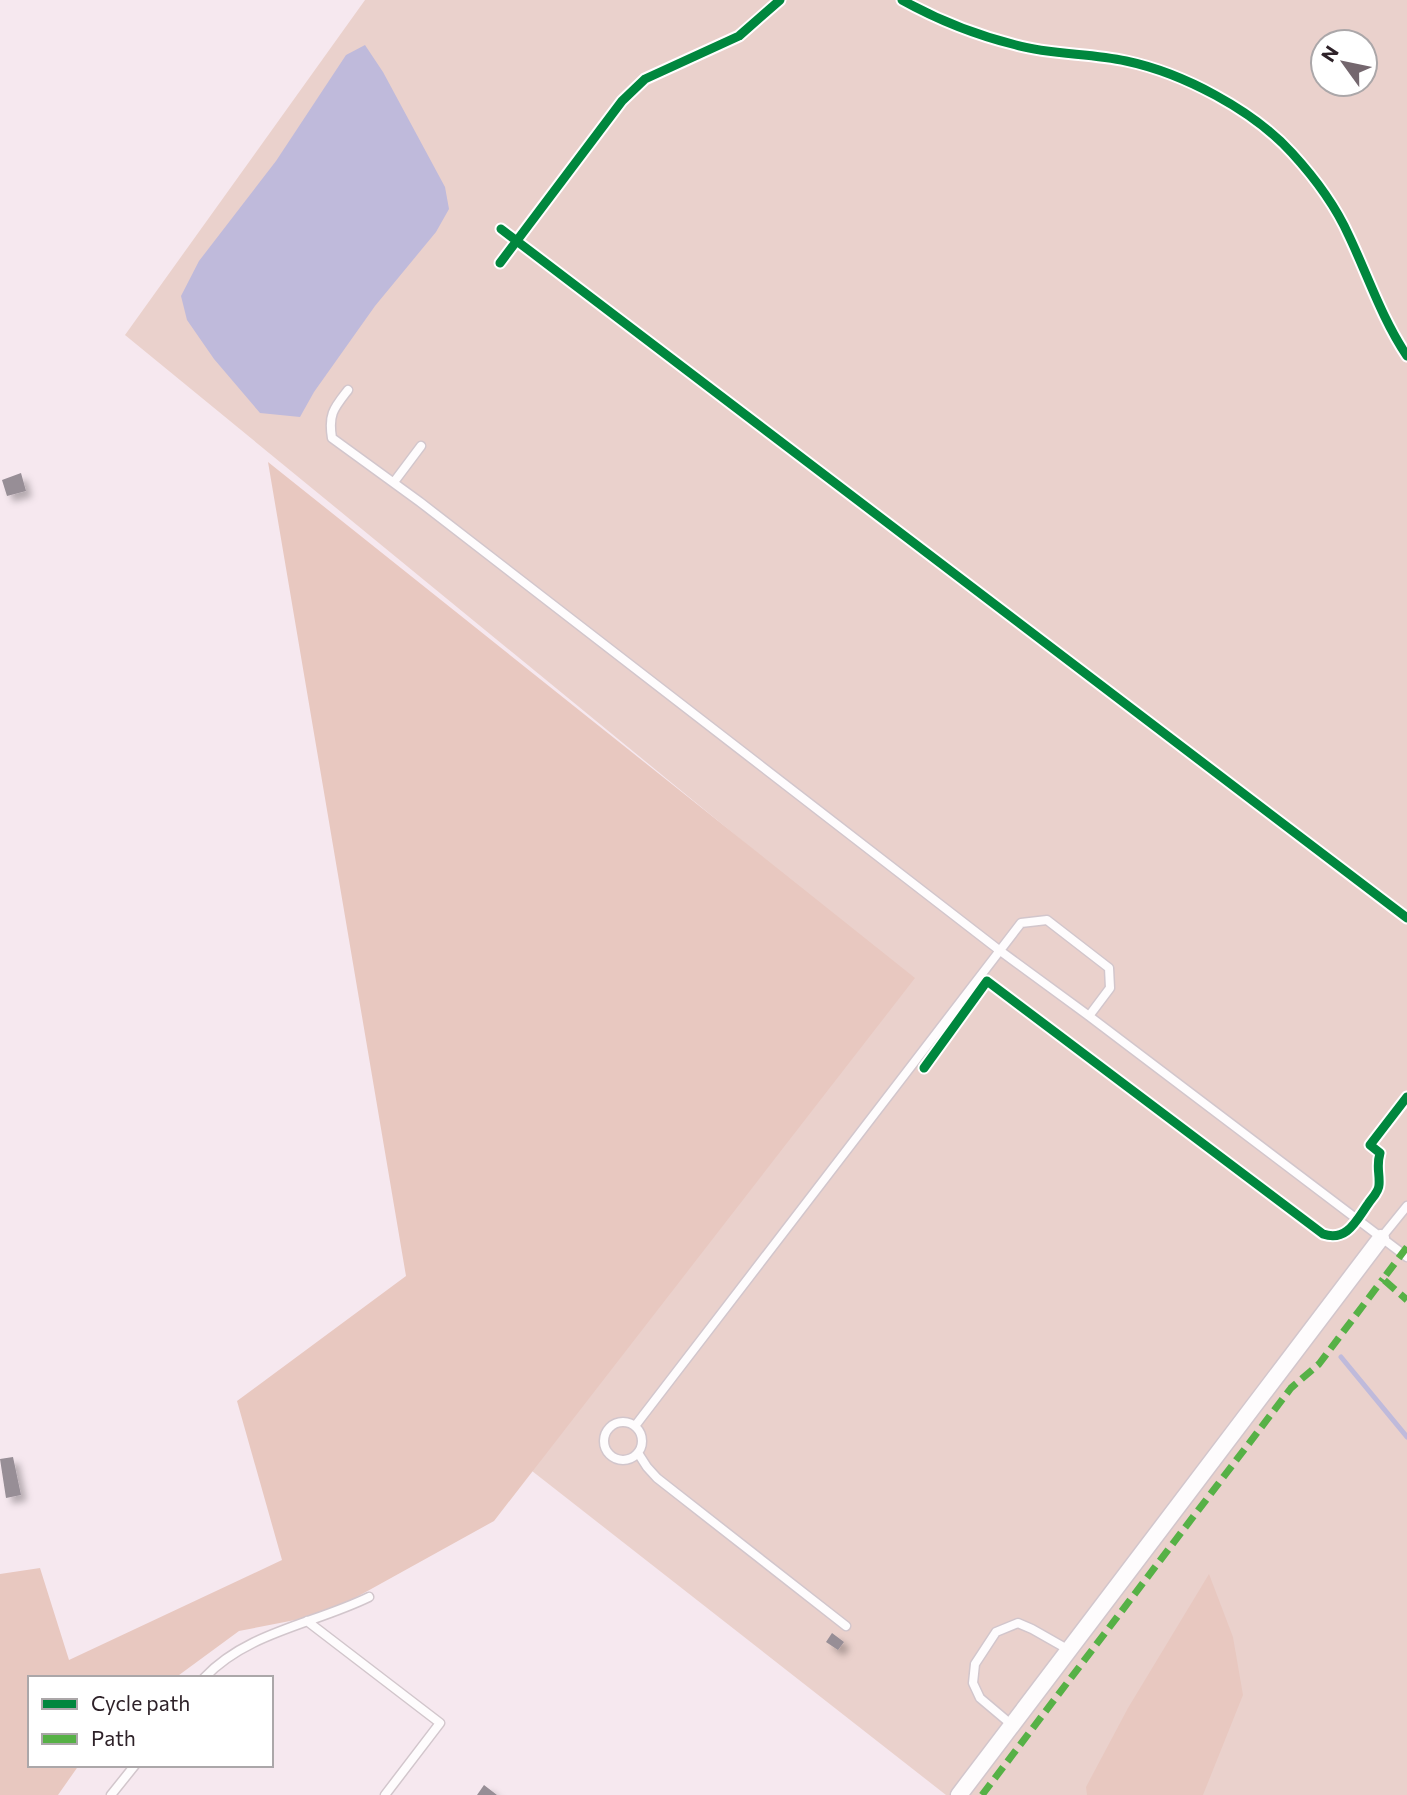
<svg xmlns="http://www.w3.org/2000/svg" width="1407" height="1795" viewBox="0 0 1407 1795" font-family="Commissioner,sans-serif">
  <defs>
    <filter id="shadow"><feDropShadow dx="6" dy="6" stdDeviation="3.5" flood-color="#0004"/></filter>
  </defs>
  <rect width="100%" height="100%" fill="#f6e8ef"/>
  <!-- green -->
  <path fill="#ead1cc" fill-rule="evenodd" d="M365 0H1407V1795H946L518 1460 894 965 125 335ZM1323 42H1365V84H1323Z"/>
  <!-- forest -->
  <path fill="#e8c8c0" d="M268 462 915 978 494 1521 326 1614 239 1631 175 1678H30V1765H79L58 1795H0V1574L40 1568 69 1660 282 1560 237 1401 406 1276Z
    M1209 1574 1233 1637 1243 1695 1203 1795H1087L1086 1787 1128 1708Z"/>
  <!-- water -->
  <path fill="#bfbadb" d="M365 45 383 72 445 187 449 209 436 232 375 306 314 392 300 417 260 413 214 359 187 320 181 296 199 261 276 161 346 55Z"/>
  <g fill="none" stroke-linecap="round" stroke-linejoin="round">
    <!-- stream -->
    <path stroke="#bfbadb" stroke-width="5" d="M1341 1357 1407 1437"/>
  </g>
  <!-- building -->
  <path fill="#978e96" filter="url(#shadow)" d="M21 473 26 491 7 496 2 480Z
    M13 1457 21 1495 6 1498 0 1459Z
    M832 1633 844 1642 838 1650 826 1642Z
    M484 1785 497 1795H477Z"/>
  <g fill="none" stroke-linecap="round" stroke-linejoin="round">
    <!-- lane casing -->
    <g stroke="#d2c6cc" stroke-width="11">
      <path id="lane" d="M348 390C334 408 328 414 332 438L420 502 999 950 1089 1016 1407 1257
        M394 482 421 446
        M1381 1238 1407 1206
        M604 1441a19 19 0 1 1 38 0a19 19 0 1 1-38 0Z
        M635 1426 1021 923 1047 920 1109 968 1110 988 1089 1016
        M638 1453 647 1467 657 1478 846 1626
        M307 1621 440 1723 385 1795
        M204 1678C247 1632 314 1624 369 1597
        M1012 1725 980 1698 973 1683 975 1664 996 1632 1018 1623 1032 1629 1069 1650
        M111 1795 135 1765"/>
    </g>
    <!-- street casing -->
    <g stroke="#d2c6cc" stroke-width="19">
      <path id="street" d="M959 1795 1381 1238"/>
    </g>
    <!-- lane -->
    <use href="#lane" stroke="#fefcfd" stroke-width="8"/>
    <!-- street -->
    <use href="#street" stroke="#fefcfd" stroke-width="16"/>
    <!-- quiet -->
    <path stroke="#56b146" stroke-width="7" stroke-dasharray="14 7" stroke-linecap="butt" d="M1407 1247 1383 1279 1407 1300
      M982 1795 1291 1388 1319 1364 1383 1279"/>
    <!-- cycleway casing -->
    <g stroke="#fff" stroke-width="13">
      <path id="cycleway" d="M902 0C938 20 976 35 1016 45 1052 55 1090 53 1126 61 1183 73 1253 110 1292 153 1314 177 1336 207 1349 236 1368 276 1382 319 1407 356
        M501 229 1407 918
        M500 263 622 101 645 79 739 36 780 0
        M924 1068 987 981 1323 1234C1347 1242 1356 1221 1368 1204 1371 1199 1379 1192 1379 1185 1380 1173 1376 1167 1380 1153L1370 1145 1407 1097"/>
    </g>
    <!-- cycleway -->
    <use href="#cycleway" stroke="#00873e" stroke-width="9"/>
  </g>
  <!-- legend -->
  <rect x="28" y="1676" width="245" height="91" fill="#ffffff" stroke="#aba7a9" stroke-width="2"/>
  <rect x="42" y="1699" width="35" height="10" fill="#00873e" stroke="#aba7a9" stroke-width="2"/>
  <text x="91" y="1711" font-size="21" fill="#2e2229">Cycle path</text>
  <rect x="42" y="1734" width="35" height="10" fill="#56b146" stroke="#aba7a9" stroke-width="2"/>
  <text x="91" y="1746" font-size="21" fill="#2e2229">Path</text>
  <!-- north arrow -->
  <g transform="translate(1344 63) rotate(303)"><circle r="33" fill="#ffffff" stroke="#aba7a9" stroke-width="2"/>
  <path d="M0-5L12 26L0 18L-12 26Z" fill="#74676e"/>
  <text y="-10" font-size="19" font-weight="bold" text-anchor="middle" fill="#2e2229">N</text>
  </g>
</svg>
